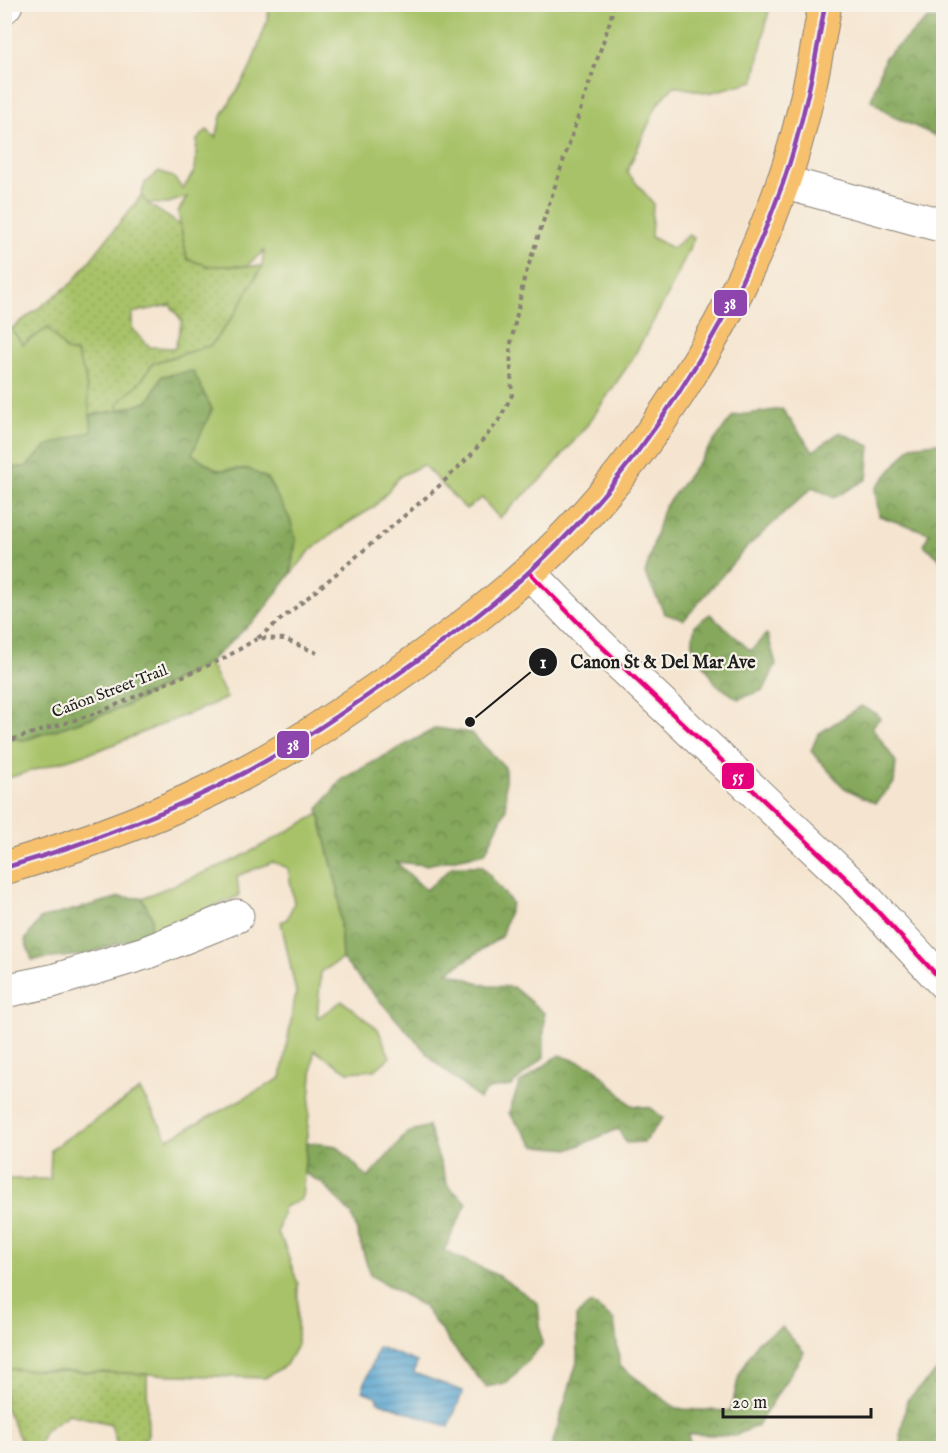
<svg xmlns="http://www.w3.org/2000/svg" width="948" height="1453" viewBox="0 0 948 1453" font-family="'IM FELL English',serif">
  <defs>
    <pattern id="forest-crowns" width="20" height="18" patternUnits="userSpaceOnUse" patternTransform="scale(1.5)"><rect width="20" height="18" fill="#85a85c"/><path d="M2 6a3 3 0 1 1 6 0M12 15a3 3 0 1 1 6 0" fill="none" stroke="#6c884b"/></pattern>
    <pattern id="garden-dots" width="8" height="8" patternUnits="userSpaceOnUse" patternTransform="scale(1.5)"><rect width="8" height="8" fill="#a7c268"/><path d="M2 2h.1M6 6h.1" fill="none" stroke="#8fa65a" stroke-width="1.8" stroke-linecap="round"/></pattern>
    <pattern id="water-rules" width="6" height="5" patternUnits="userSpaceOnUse" patternTransform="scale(1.5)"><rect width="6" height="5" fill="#58a4d0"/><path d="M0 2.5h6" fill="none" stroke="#4885a8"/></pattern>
  </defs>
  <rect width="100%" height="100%" fill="#f7f3e8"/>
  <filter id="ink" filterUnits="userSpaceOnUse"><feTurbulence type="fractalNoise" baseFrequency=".0167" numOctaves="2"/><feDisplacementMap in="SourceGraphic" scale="12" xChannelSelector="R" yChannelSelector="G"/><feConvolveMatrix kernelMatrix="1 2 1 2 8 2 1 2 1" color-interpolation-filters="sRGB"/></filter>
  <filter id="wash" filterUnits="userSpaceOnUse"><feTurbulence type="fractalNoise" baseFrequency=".008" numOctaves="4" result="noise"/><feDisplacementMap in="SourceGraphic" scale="24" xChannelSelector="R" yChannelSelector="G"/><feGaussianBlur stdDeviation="1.35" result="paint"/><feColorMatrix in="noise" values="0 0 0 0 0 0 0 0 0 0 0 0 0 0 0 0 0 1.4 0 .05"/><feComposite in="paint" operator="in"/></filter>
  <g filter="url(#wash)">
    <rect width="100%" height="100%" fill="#f5e5d0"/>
    <!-- grass -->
    <path fill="#a7c268" stroke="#626f42" stroke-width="1.5" d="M270 5H770L754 81 709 93 674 86 657 105 627 172 653 203 651 237 672 248 689 235 694 238 669 293 631 361 588 424 545 476 499 518 482 498 466 509 423 465 400 476 383 497 373 508 346 524 311 550 290 575 296 540 248 469 217 470 191 454 212 409 162 376 148 402 119 410 117 404 142 380 153 363 211 345 234 315 262 266 264 251 245 267 208 266 187 259 178 212 187 197 165 204 147 203 141 196 145 183 159 171 173 177 183 189 195 170 197 140 207 130 216 138 221 117 250 69 266 24Z
      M48 327 67 351 76 353 85 375 93 431 47 446 26 467 5 468V412L12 406 5 398V329H11L23 344Z
      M209 662 227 698 102 749 5 779V738L25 740 124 707Z
      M319 814 338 889 342 959 321 972 317 1018 342 1001 378 1029 390 1057 375 1070 348 1072 314 1050 302 1199 284 1207 277 1233 284 1244 298 1284 297 1345 286 1365 265 1378 5 1369V1179H50L51 1149 140 1090 168 1139 281 1078 296 992 281 922 287 919 294 903 288 868 273 862 237 876 239 896 150 933 152 917 142 898 237 859Z"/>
    <!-- forest -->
    <path fill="url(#forest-crowns)" stroke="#50623c" stroke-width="1.5" d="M879 5H916L908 11 888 9Z
      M928 19 943 20V139L892 116 871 100 885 57Z
      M193 371 212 409 192 454 217 470 248 469 267 478 290 519 296 540 290 575 259 616 209 662 124 707 25 740 5 738V468L26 467 47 446 92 431 90 415 119 410 148 402 162 376Z
      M782 409 813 451 840 432 870 446 867 479 834 498 813 487 745 549 684 620 665 614 645 574 663 509 733 416Z
      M943 442 944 560H941L924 545 929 533 879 516 875 489 911 446Z
      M710 614 751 651 766 634 768 636 776 664 764 690 738 699 716 684 692 645 695 625Z
      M861 706 875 713 880 718 872 727 896 762 894 783 875 803 844 788 811 751 818 734Z
      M436 728 471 733 505 767 506 809 485 853 426 865 396 862 426 890 453 866H482L512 903 501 937 448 972 488 986 513 987 544 1013V1057L511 1086 488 1089 479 1099 434 1061 342 959 338 889 318 809 342 779Z
      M120 897 142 898 152 917 150 933 83 955 32 960 25 940 40 919Z
      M559 1055 594 1067 631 1105 651 1108 663 1118 644 1142 626 1143 618 1129 571 1149 535 1146 509 1113 519 1084Z
      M428 1126 448 1186 467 1203 444 1251 499 1276 538 1303 542 1345 507 1383 486 1387 454 1348 423 1306 370 1275 352 1215 322 1183 304 1173 307 1142 337 1146 368 1178 407 1133Z
      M591 1303 614 1320 620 1366 677 1409 731 1411 739 1375 758 1341 782 1327 804 1352 758 1425 734 1436 688 1434 691 1448H551L577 1362 576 1316Z
      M942 1366H943V1448H902L900 1436 907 1400Z"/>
    <!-- garden -->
    <path fill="url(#garden-dots)" stroke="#626f42" stroke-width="1.5" fill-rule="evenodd" d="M141 196 147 203 180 225 187 259 208 266H262L234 315 211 345 153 363 142 380 118 403 119 410 90 415 85 375 76 353 67 351 48 328 23 344 11 329 72 283ZM170 305 182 321 175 348 150 347 132 329V313Z
      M5 1369 147 1374 148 1435 137 1448H118L111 1424 69 1414 45 1430 37 1448H20L21 1441 5 1407Z"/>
    <!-- water -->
    <path fill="url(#water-rules)" stroke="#3a6076" stroke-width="1.5" d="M378 1347 417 1362 414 1373 463 1391 449 1427 377 1401 378 1397 362 1391Z"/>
  </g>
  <g filter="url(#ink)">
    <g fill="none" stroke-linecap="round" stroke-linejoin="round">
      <!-- minor casing -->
      <g stroke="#888076" stroke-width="35">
        <path id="minor" d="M4 7 6 4
          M783 182 944 226
          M529 572 600 645 854 886 944 983
          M4 991 52 981 145 953 237 916"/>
      </g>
      <!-- major casing -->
      <g stroke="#888076" stroke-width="35">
        <path id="major" d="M4 868C85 844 165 815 240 775 290 749 337 717 384 684 434 649 484 613 529 572 640 471 733 324 783 183 803 126 815 64 825 4"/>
      </g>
      <!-- path -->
      <path stroke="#888076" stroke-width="4" stroke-dasharray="4.5 4.5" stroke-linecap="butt" d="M258 638 317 590 437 488 471 455 499 420 512 395 510 348 524 279 611 18 613 4
        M4 742 97 713 223 659 258 638 284 639 317 653"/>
      <!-- minor -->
      <use href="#minor" stroke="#fff" stroke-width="33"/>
      <!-- major -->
      <use href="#major" stroke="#f7c06c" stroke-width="33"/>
      <!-- bus-1 casing -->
      <g stroke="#f7f3e8" stroke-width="9">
        <path id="bus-1" d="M529 572 600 645 854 886 944 983"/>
      </g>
      <!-- bus-2 casing -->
      <g stroke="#f7f3e8" stroke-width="9">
        <path id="bus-2" d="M4 868C85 844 165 815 240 775 290 749 337 717 384 684 434 649 484 613 529 572 640 471 733 324 783 183 803 126 815 64 825 4"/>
      </g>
      <!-- bus-1 -->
      <use href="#bus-1" stroke="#e5007d" stroke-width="4.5"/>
      <!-- bus-2 -->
      <use href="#bus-2" stroke="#8e44ad" stroke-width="4.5"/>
    </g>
  </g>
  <g text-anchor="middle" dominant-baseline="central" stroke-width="4.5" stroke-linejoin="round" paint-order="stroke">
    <!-- street labels -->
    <g font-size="16" fill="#1c1c1c" stroke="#f7f3e8">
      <text transform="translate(110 692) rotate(-21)">Cañon Street Trail</text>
    </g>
  </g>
  <!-- callouts -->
  <path fill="none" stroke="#1c1c1c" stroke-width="2" d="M470 722L543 662"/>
  <g fill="#1c1c1c" stroke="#f7f3e8" stroke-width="2">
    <circle cx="470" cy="722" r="6"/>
    <circle cx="543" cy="662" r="15"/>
  </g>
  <g font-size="18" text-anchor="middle" font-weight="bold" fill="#fff">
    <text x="543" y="668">1</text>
  </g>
  <g font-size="18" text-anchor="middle" font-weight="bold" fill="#1c1c1c" stroke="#f7f3e8" stroke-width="4.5" stroke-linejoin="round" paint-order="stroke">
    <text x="663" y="668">Canon St &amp; Del Mar Ave</text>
  </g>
  <g stroke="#f7f3e8" stroke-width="2">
    <rect x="713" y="289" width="35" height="28" rx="6" fill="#8e44ad"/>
    <rect x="276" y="730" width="34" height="29" rx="6" fill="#8e44ad"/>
    <rect x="721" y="762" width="34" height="28" rx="6" fill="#e5007d"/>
  </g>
  <g font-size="16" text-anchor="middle" font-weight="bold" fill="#fff">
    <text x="730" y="309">38</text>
    <text x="293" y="750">38</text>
    <text x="738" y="782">55</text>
  </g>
  <!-- margin -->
  <rect width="948" height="1453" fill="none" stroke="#f7f3e8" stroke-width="24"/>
  <!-- scale -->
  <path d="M723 1408v9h148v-9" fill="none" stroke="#1c1c1c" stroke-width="3"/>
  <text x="732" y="1408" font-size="18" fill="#1c1c1c" stroke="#f7f3e8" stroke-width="4.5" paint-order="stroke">20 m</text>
</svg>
